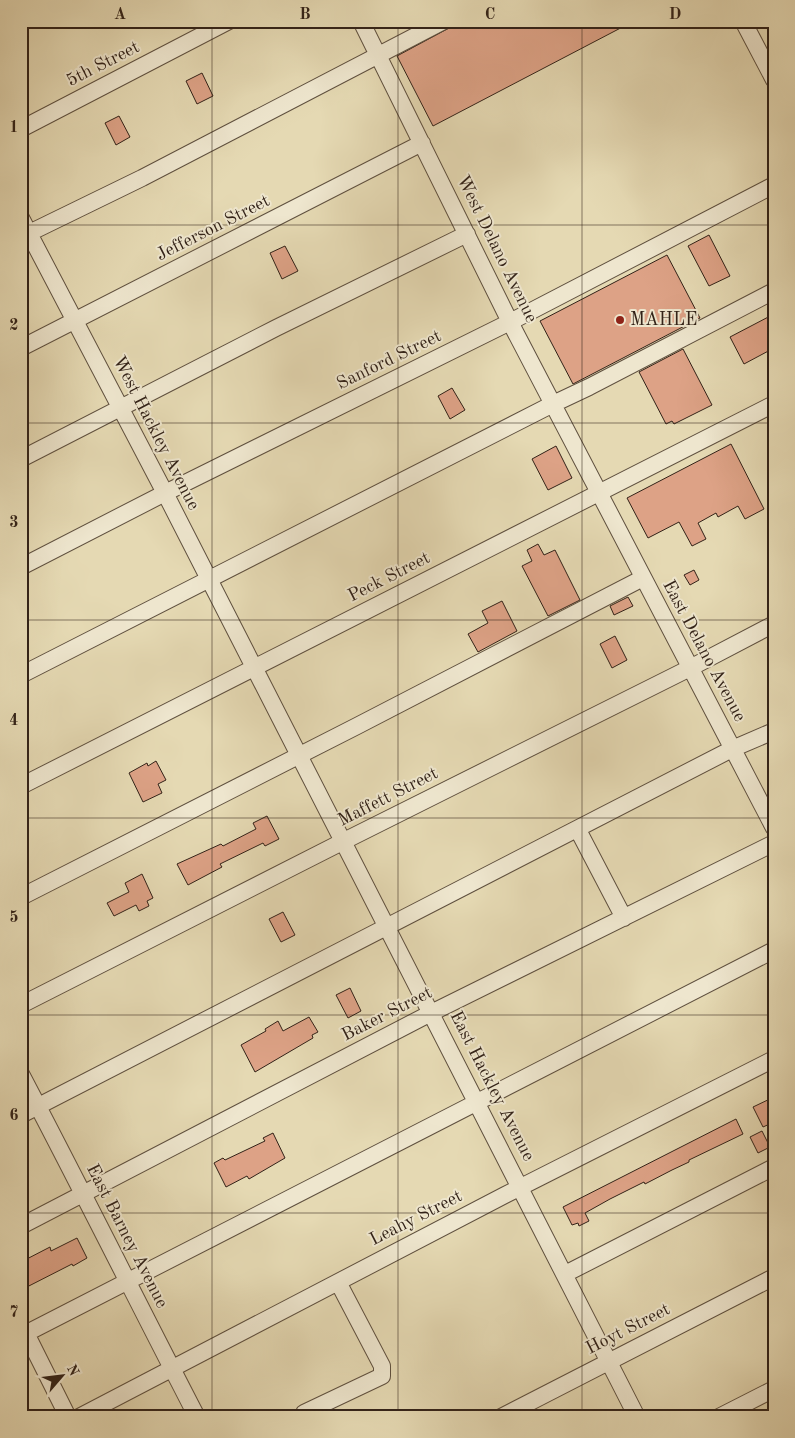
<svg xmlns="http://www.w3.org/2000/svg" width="795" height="1438" viewBox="0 0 795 1438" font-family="'Old Standard TT',serif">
  <rect width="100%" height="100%" fill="#e5d9b3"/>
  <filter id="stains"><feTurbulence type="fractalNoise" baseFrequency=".004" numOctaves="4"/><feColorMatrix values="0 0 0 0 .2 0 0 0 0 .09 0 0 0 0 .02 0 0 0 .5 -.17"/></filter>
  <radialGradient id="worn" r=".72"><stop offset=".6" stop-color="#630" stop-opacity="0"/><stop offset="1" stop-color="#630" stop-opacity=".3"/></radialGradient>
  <!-- building -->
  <path fill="#dda286" stroke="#322218" d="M462 21H634L433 126 397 56Z
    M202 73 213 96 197 104 186 81Z
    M119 116 130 137 116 145 105 123Z
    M709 235 730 276 709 286 688 246Z
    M285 246 298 271 282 279 270 253Z
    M667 255 700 318 573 384 540 321Z
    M774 314V348L744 364 730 337Z
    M683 349 712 405 674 424 672 421 666 424 639 372Z
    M452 388 465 410 450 419 438 396Z
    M731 444 764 509 745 519 738 506 718 517 716 513 698 523 706 539 692 546 679 522 648 538 627 498Z
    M556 446 572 478 548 490 532 459Z
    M538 544 544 555 555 550 580 600 548 616 522 566 532 561 527 550Z
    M694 570 699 580 690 585 684 575Z
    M628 597 633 606 614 615 610 606Z
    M502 601 517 631 478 652 468 634 488 623 482 611Z
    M615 636 627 660 612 668 600 644Z
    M156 761 166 780 158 784 162 793 143 802 129 773 147 763 148 766Z
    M267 816 279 839 265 846 263 843 220 864 222 867 188 885 177 864 221 844 223 846 256 829 253 823Z
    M142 874 153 898 147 901 149 906 139 911 136 905 114 916 107 903 129 892 125 883Z
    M283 912 295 935 281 942 269 919Z
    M350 988 361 1011 348 1018 336 995Z
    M309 1017 318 1032 312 1035 313 1038 255 1072 241 1045 266 1031 265 1029 278 1021 283 1031Z
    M774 1097V1122L763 1127 753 1107Z
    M736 1119 743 1134 689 1160V1162L672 1170 645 1184 644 1182 610 1199 585 1213 589 1221 579 1226 578 1223 572 1225 563 1207Z
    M762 1131 770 1147 758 1153 750 1137Z
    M273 1133 285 1158 249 1179 247 1176 226 1187 214 1163 223 1158 225 1160 265 1141 263 1138Z
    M77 1238 87 1258 73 1266 72 1264 21 1290V1262L50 1247 51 1251Z"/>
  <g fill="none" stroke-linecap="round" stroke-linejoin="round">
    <!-- minor casing -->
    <g stroke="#5f503f" stroke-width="18">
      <path id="minor" d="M361 21 510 322 774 828
        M743 21 774 80
        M21 129 229 21
        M21 218 165 493 637 1417
        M21 237 142 178 444 21
        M21 348 422 143
        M21 459 276 328 467 234
        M21 567 165 493 510 322 774 185
        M21 675 553 404 589 387 774 291
        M21 786 774 404
        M578 830 624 918
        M21 897 357 726 643 578
        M21 1005 342 842 690 668 774 624
        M21 1074C81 1188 138 1303 197 1417
        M21 1115 732 749 774 731
        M21 1226 431 1013 774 843
        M565 1274 774 1167
        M26 1333 68 1417
        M21 1336 774 950
        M304 1413 382 1376V1366L338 1282
        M79 1417 505 1195 774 1059
        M501 1417 774 1277
        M719 1417 774 1389"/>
    </g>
    <!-- minor -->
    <use href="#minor" stroke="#eee6ce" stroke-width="16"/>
  </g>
  <!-- grid -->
  <path fill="none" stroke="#322218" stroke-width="1" stroke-opacity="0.55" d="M212 21V1417M398 21V1417M582 21V1417M21 225H774M21 423H774M21 620H774M21 818H774M21 1015H774M21 1213H774"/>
  <!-- markers -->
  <circle fill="#8f2418" stroke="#eee6ce" stroke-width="2" cx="620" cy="320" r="5"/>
  <g text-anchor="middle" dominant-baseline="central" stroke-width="4" stroke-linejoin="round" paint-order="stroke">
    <!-- street labels -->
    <g font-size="18" fill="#322218" stroke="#eee6ce">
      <text transform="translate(103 64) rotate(-27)">5th Street</text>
      <text transform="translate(213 228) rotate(-27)">Jefferson Street</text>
      <text transform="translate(497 249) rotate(64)">West Delano Avenue</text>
      <text transform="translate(389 360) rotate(-26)">Sanford Street</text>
      <text transform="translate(156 433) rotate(63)">West Hackley Avenue</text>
      <text transform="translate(389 577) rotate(-27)">Peck Street</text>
      <text transform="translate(704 651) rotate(62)">East Delano Avenue</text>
      <text transform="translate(388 797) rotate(-27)">Maffett Street</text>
      <text transform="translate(387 1014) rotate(-27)">Baker Street</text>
      <text transform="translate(492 1086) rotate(63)">East Hackley Avenue</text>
      <text transform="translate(416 1218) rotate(-27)">Leahy Street</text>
      <text transform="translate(127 1236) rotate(63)">East Barney Avenue</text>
      <text transform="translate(628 1329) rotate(-27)">Hoyt Street</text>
    </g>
    <!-- poi labels -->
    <g font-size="18" fill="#322218" stroke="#eee6ce" text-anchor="start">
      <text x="630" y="320">MAHLE</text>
    </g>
  </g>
  <!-- margin -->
  <rect width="795" height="1438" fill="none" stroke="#e5d9b3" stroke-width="55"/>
  <!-- north arrow -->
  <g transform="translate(62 1376) rotate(62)" stroke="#eee6ce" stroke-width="4" paint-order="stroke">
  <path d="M0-4L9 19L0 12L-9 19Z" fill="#322218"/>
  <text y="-8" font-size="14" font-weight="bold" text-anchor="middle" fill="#322218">N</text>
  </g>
  <rect x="28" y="28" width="740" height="1382" fill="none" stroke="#322218" stroke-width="2"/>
  <g font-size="16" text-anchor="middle" font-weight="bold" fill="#322218">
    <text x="120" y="19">A</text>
    <text x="305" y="19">B</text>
    <text x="490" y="19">C</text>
    <text x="675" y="19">D</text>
    <text x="14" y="132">1</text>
    <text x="14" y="330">2</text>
    <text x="14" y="527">3</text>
    <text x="14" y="725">4</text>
    <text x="14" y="922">5</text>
    <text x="14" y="1120">6</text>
    <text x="14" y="1317">7</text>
  </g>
  <rect width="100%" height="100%" filter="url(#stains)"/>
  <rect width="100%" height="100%" fill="url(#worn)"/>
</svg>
